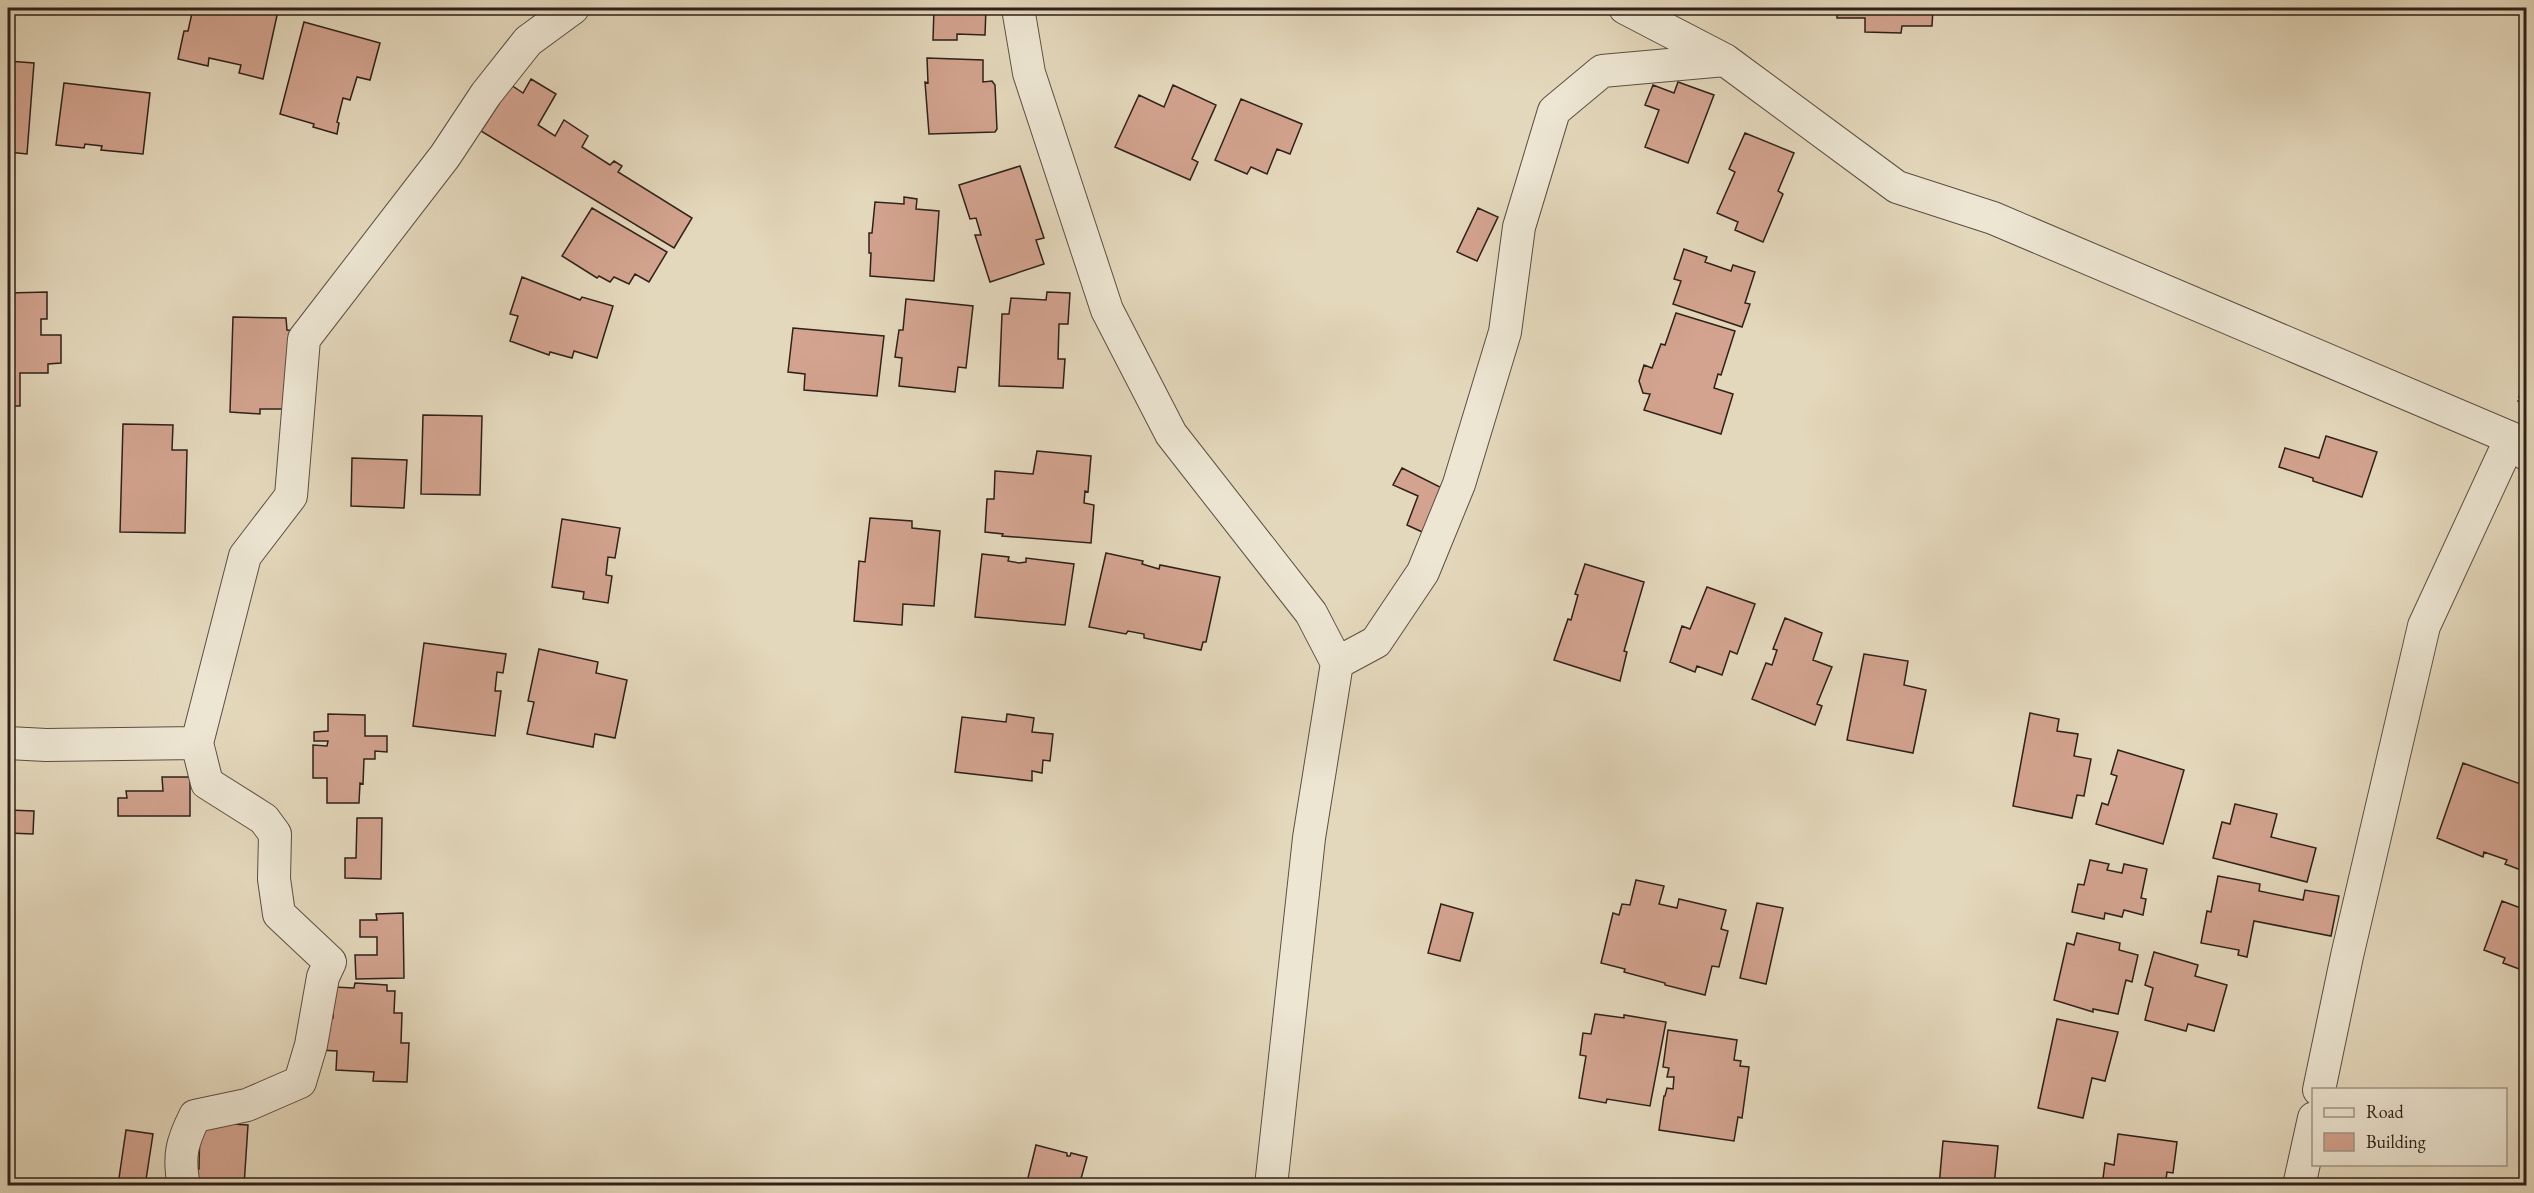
<svg xmlns="http://www.w3.org/2000/svg" width="2534" height="1193" viewBox="0 0 2534 1193" font-family="'EB Garamond',serif">
  <rect width="100%" height="100%" fill="#e4d8bc"/>
  <filter id="stains"><feTurbulence type="fractalNoise" baseFrequency=".00333" numOctaves="4"/><feColorMatrix values="0 0 0 0 .2 0 0 0 0 .09 0 0 0 0 .02 0 0 0 .5 -.17"/></filter>
  <radialGradient id="worn" r=".72"><stop offset=".6" stop-color="#630" stop-opacity="0"/><stop offset="1" stop-color="#630" stop-opacity=".3"/></radialGradient>
  <!-- building -->
  <path fill="#d3a38f" stroke="#2e211a" stroke-width="1.5" d="M188 8H263L278 11 263 79 239 73 241 65 209 58 208 66 178 59 184 31H188L192 13 187 12Z
    M934 8H986L985 35 957 34V40H933Z
    M1837 8H1933L1932 26H1902L1901 33 1865 32V18H1837Z
    M304 22 380 43 370 80 357 77 350 100 343 98 337 122 339 123 337 134 313 127 314 124 280 114Z
    M927 58 983 60V82L992 81 995 85 997 129 995 132 929 134 925 82 928 83Z
    M8 61 34 63 27 154 8 152Z
    M531 79 556 94 538 125 555 136 564 120 588 136 582 147 610 165 614 161 622 166 618 172 692 218 674 248 481 131 511 85 523 93Z
    M1678 82 1714 95 1688 163 1645 147 1659 110 1645 105 1653 85 1674 93Z
    M64 83 150 93 143 154 101 150 102 146 85 144 84 148 56 145Z
    M1173 85 1216 105 1192 159 1198 162 1190 180 1115 147 1139 95 1164 107Z
    M1241 99 1302 124 1290 154 1277 149 1267 174 1251 167 1247 174 1215 160Z
    M1745 133 1794 153 1778 191 1783 194 1763 242 1735 230 1738 222 1717 213 1735 172 1729 169Z
    M1020 166 1044 238 1036 240 1044 264 990 282 975 235H981L976 218 970 219 959 185Z
    M904 197 917 199 916 209 939 211 934 281 870 276 871 253H869V233H872L875 202 904 204Z
    M592 208 667 252 649 282 635 274 629 284 614 277 610 282 599 276 597 278 562 256Z
    M1478 208 1498 217 1477 261 1457 252Z
    M1684 249 1707 257 1705 262 1731 271 1733 265 1755 272 1745 303 1750 304 1742 327 1673 304 1681 281 1674 279Z
    M522 277 580 300 582 297 613 306 597 358 574 351 572 358 550 352 549 355 510 341 518 316 510 314Z
    M47 292V319H41V335H61V363L48 364V373H20V406H8V293Z
    M1047 292 1070 293 1068 324H1059L1058 359H1065L1063 388 999 386 1002 314H1009L1011 298 1046 300Z
    M906 299 973 306 966 368 958 367 955 392 899 386 902 358 895 357 899 330H903Z
    M1676 313 1735 331 1721 375 1718 374 1714 388 1733 394 1721 434 1644 410 1650 394 1643 393 1639 381 1644 365 1652 368 1661 344 1665 345Z
    M233 317 286 318 287 330 295 331 292 409H260V414L230 412Z
    M793 328 884 336 877 396 804 390 805 374 788 372Z
    M423 415 482 416 480 495 421 494Z
    M123 424 173 425 172 450H187L185 533 120 532Z
    M2326 436 2377 452 2362 497 2313 481V478L2279 467 2285 448 2319 458Z
    M1037 451 1091 456 1088 492 1085 491 1084 503 1094 505 1091 543 1002 536 1003 534 985 532 987 499H994L995 471 1033 474Z
    M352 458 407 460 404 508 351 506Z
    M1402 468 1450 492 1431 536 1407 525 1418 496 1393 485Z
    M870 518 912 521V528L940 531 934 606 903 604 902 625 854 621 859 561 865 562Z
    M562 519 620 528 615 558 608 557 606 575 612 576 608 603 583 599 584 592 552 587Z
    M1106 553 1143 561 1142 564 1159 569 1160 565 1220 577 1206 642H1203L1201 650 1144 638V634L1128 631 1126 634 1089 627Z
    M982 554 1009 557 1008 561 1019 563 1026 562V558L1074 564 1065 625 975 617Z
    M1585 564 1644 582 1624 651 1627 652 1620 681 1554 660 1568 619 1571 620 1578 595 1575 594Z
    M1707 587 1755 604 1737 654 1730 651 1722 675 1697 666 1695 672 1670 662 1682 626 1690 629Z
    M1785 618 1822 633 1813 660 1832 667 1817 704 1822 706 1815 725 1752 699 1766 663 1772 665 1777 650 1773 649Z
    M424 643 506 654 503 673 497 672 495 691H501L495 736 413 726Z
    M539 649 598 662 596 673 627 680 615 738 595 734 593 747 527 734 534 702 528 701Z
    M1864 654 1908 661 1904 685 1926 690 1913 753 1847 740Z
    M2030 713 2059 719 2057 731 2078 734 2074 756 2091 759 2084 796 2077 795 2072 818 2013 806Z
    M328 714 365 715V736H387V752L375 751V759H364L363 784 360 783 359 803H327V778H313V745L327 746 328 741H314V732L328 731Z
    M1007 714 1034 718 1032 732 1053 734 1050 761 1043 760 1042 773 1032 771V781L955 772 962 717 1006 722Z
    M2118 750 2184 770 2163 844 2096 824 2102 803 2108 805 2117 776 2111 774Z
    M2463 763 2526 786V872L2505 864 2507 860 2484 852 2483 857 2437 838Z
    M162 777H190V816H118V798H127L126 791H163Z
    M2235 804 2277 814 2271 837 2316 848 2307 882 2213 858 2222 822 2230 824Z
    M8 810 34 811 33 834 8 833Z
    M357 818H382L381 879 345 878V858H356Z
    M2090 860 2109 864 2107 870 2122 873 2124 864 2147 869 2141 898 2146 899 2143 915 2124 910 2122 917 2105 913 2104 919 2072 912 2078 884 2084 885Z
    M2218 876 2260 884 2259 891 2303 900 2305 890 2339 896 2331 936 2254 921 2247 957 2238 955 2239 950 2201 943 2207 911 2211 912Z
    M1636 880 1664 886 1659 904 1677 908 1679 899 1726 910 1721 929 1728 931 1719 967 1712 966 1705 995 1665 985V983L1624 972 1625 969 1601 963 1613 913 1619 915 1622 904 1630 905Z
    M2502 901 2526 910V957L2522 970 2503 963 2505 958 2484 950Z
    M1757 903 1783 908 1766 984 1740 978Z
    M1441 904 1473 913 1460 961 1428 953Z
    M403 913 404 978 356 979 355 955H377V937H360V920H377L376 914Z
    M2077 933 2120 943 2119 950 2138 955 2132 982 2126 980 2118 1014 2093 1009V1012L2054 1000 2067 943 2074 945Z
    M2154 952 2198 965 2195 976 2227 985 2214 1031 2188 1024 2186 1031 2145 1020 2153 988 2145 985Z
    M355 983 387 985V991H395L394 1013H402L401 1043H409L407 1082 373 1081 374 1072 336 1070 337 1051 320 1050 321 1017 333 1018 334 987 354 988Z
    M1595 1014 1624 1018V1015L1666 1022 1650 1106 1607 1099 1606 1103 1579 1098 1586 1056 1580 1055 1583 1033 1591 1034Z
    M2057 1019 2118 1032 2105 1081 2092 1078 2083 1118 2038 1108Z
    M1668 1030 1737 1040 1734 1060 1741 1061 1740 1066 1749 1067 1742 1118 1738 1117 1734 1141 1659 1130 1664 1096H1665L1667 1088 1673 1089 1674 1077H1667L1669 1068 1663 1067Z
    M200 1122 248 1125 244 1186H195L196 1169H199Z
    M126 1130 153 1134 145 1186 118 1185Z
    M2118 1134 2177 1142 2173 1173 2167 1172 2165 1186H2102L2105 1163 2114 1165Z
    M1943 1141 1998 1146 1994 1186H1939Z
    M1036 1145 1067 1153V1156H1070L1071 1153 1087 1157 1079 1186H1026Z
    M1661 1179 1711 1186H1660Z"/>
  <g fill="none" stroke-linecap="round" stroke-linejoin="round">
    <!-- street casing -->
    <g stroke="#5c4f42" stroke-width="34">
      <path id="street" d="M1018 8 1029 73 1107 310 1171 434 1311 613 1337 663 1309 838 1271 1186
        M1625 8 1725 60 1897 187 1993 218 2511 438 2526 454
        M1337 663 1376 642 1423 572 1459 484 1505 332 1519 227 1554 111 1602 71 1725 60
        M8 743 46 745 197 743 207 783 264 819 275 834 274 879 279 914 330 962 323 977 311 1045 300 1082 247 1105 195 1116C182 1142 178 1156 184 1186
        M197 743 245 556 291 496 304 339 445 156 486 94 528 41 573 8
        M2319 1090 2347 956 2424 626 2511 438
        M2299 1186 2314 1118"/>
    </g>
    <!-- path -->
    <path stroke="#2e211a" stroke-width="4" stroke-dasharray="1.5 3" stroke-linecap="butt" d="M2519 402 2526 368"/>
    <!-- street -->
    <use href="#street" stroke="#ede6d3" stroke-width="32"/>
  </g>
  <!-- margin -->
  <rect width="2534" height="1193" fill="none" stroke="#e4d8bc" stroke-width="30"/>
  <rect x="9" y="9" width="2516" height="1175" fill="none" stroke="#2e211a" stroke-width="3"/>
  <rect x="15" y="15" width="2504" height="1163" fill="none" stroke="#2e211a" stroke-width="1.5"/>
  <!-- legend -->
  <rect x="2312" y="1088" width="195" height="78" fill="#ede6d3" stroke="#a19789" stroke-width="1.5"/>
  <rect x="2324" y="1108" width="30" height="9" fill="#ede6d3" stroke="#a19789" stroke-width="1.5"/>
  <text x="2366" y="1118" font-size="18" fill="#2e211a">Road</text>
  <rect x="2324" y="1133" width="30" height="18" fill="#d3a38f" stroke="#a19789" stroke-width="1.5"/>
  <text x="2366" y="1148" font-size="18" fill="#2e211a">Building</text>
  <rect width="100%" height="100%" filter="url(#stains)"/>
  <rect width="100%" height="100%" fill="url(#worn)"/>
</svg>
